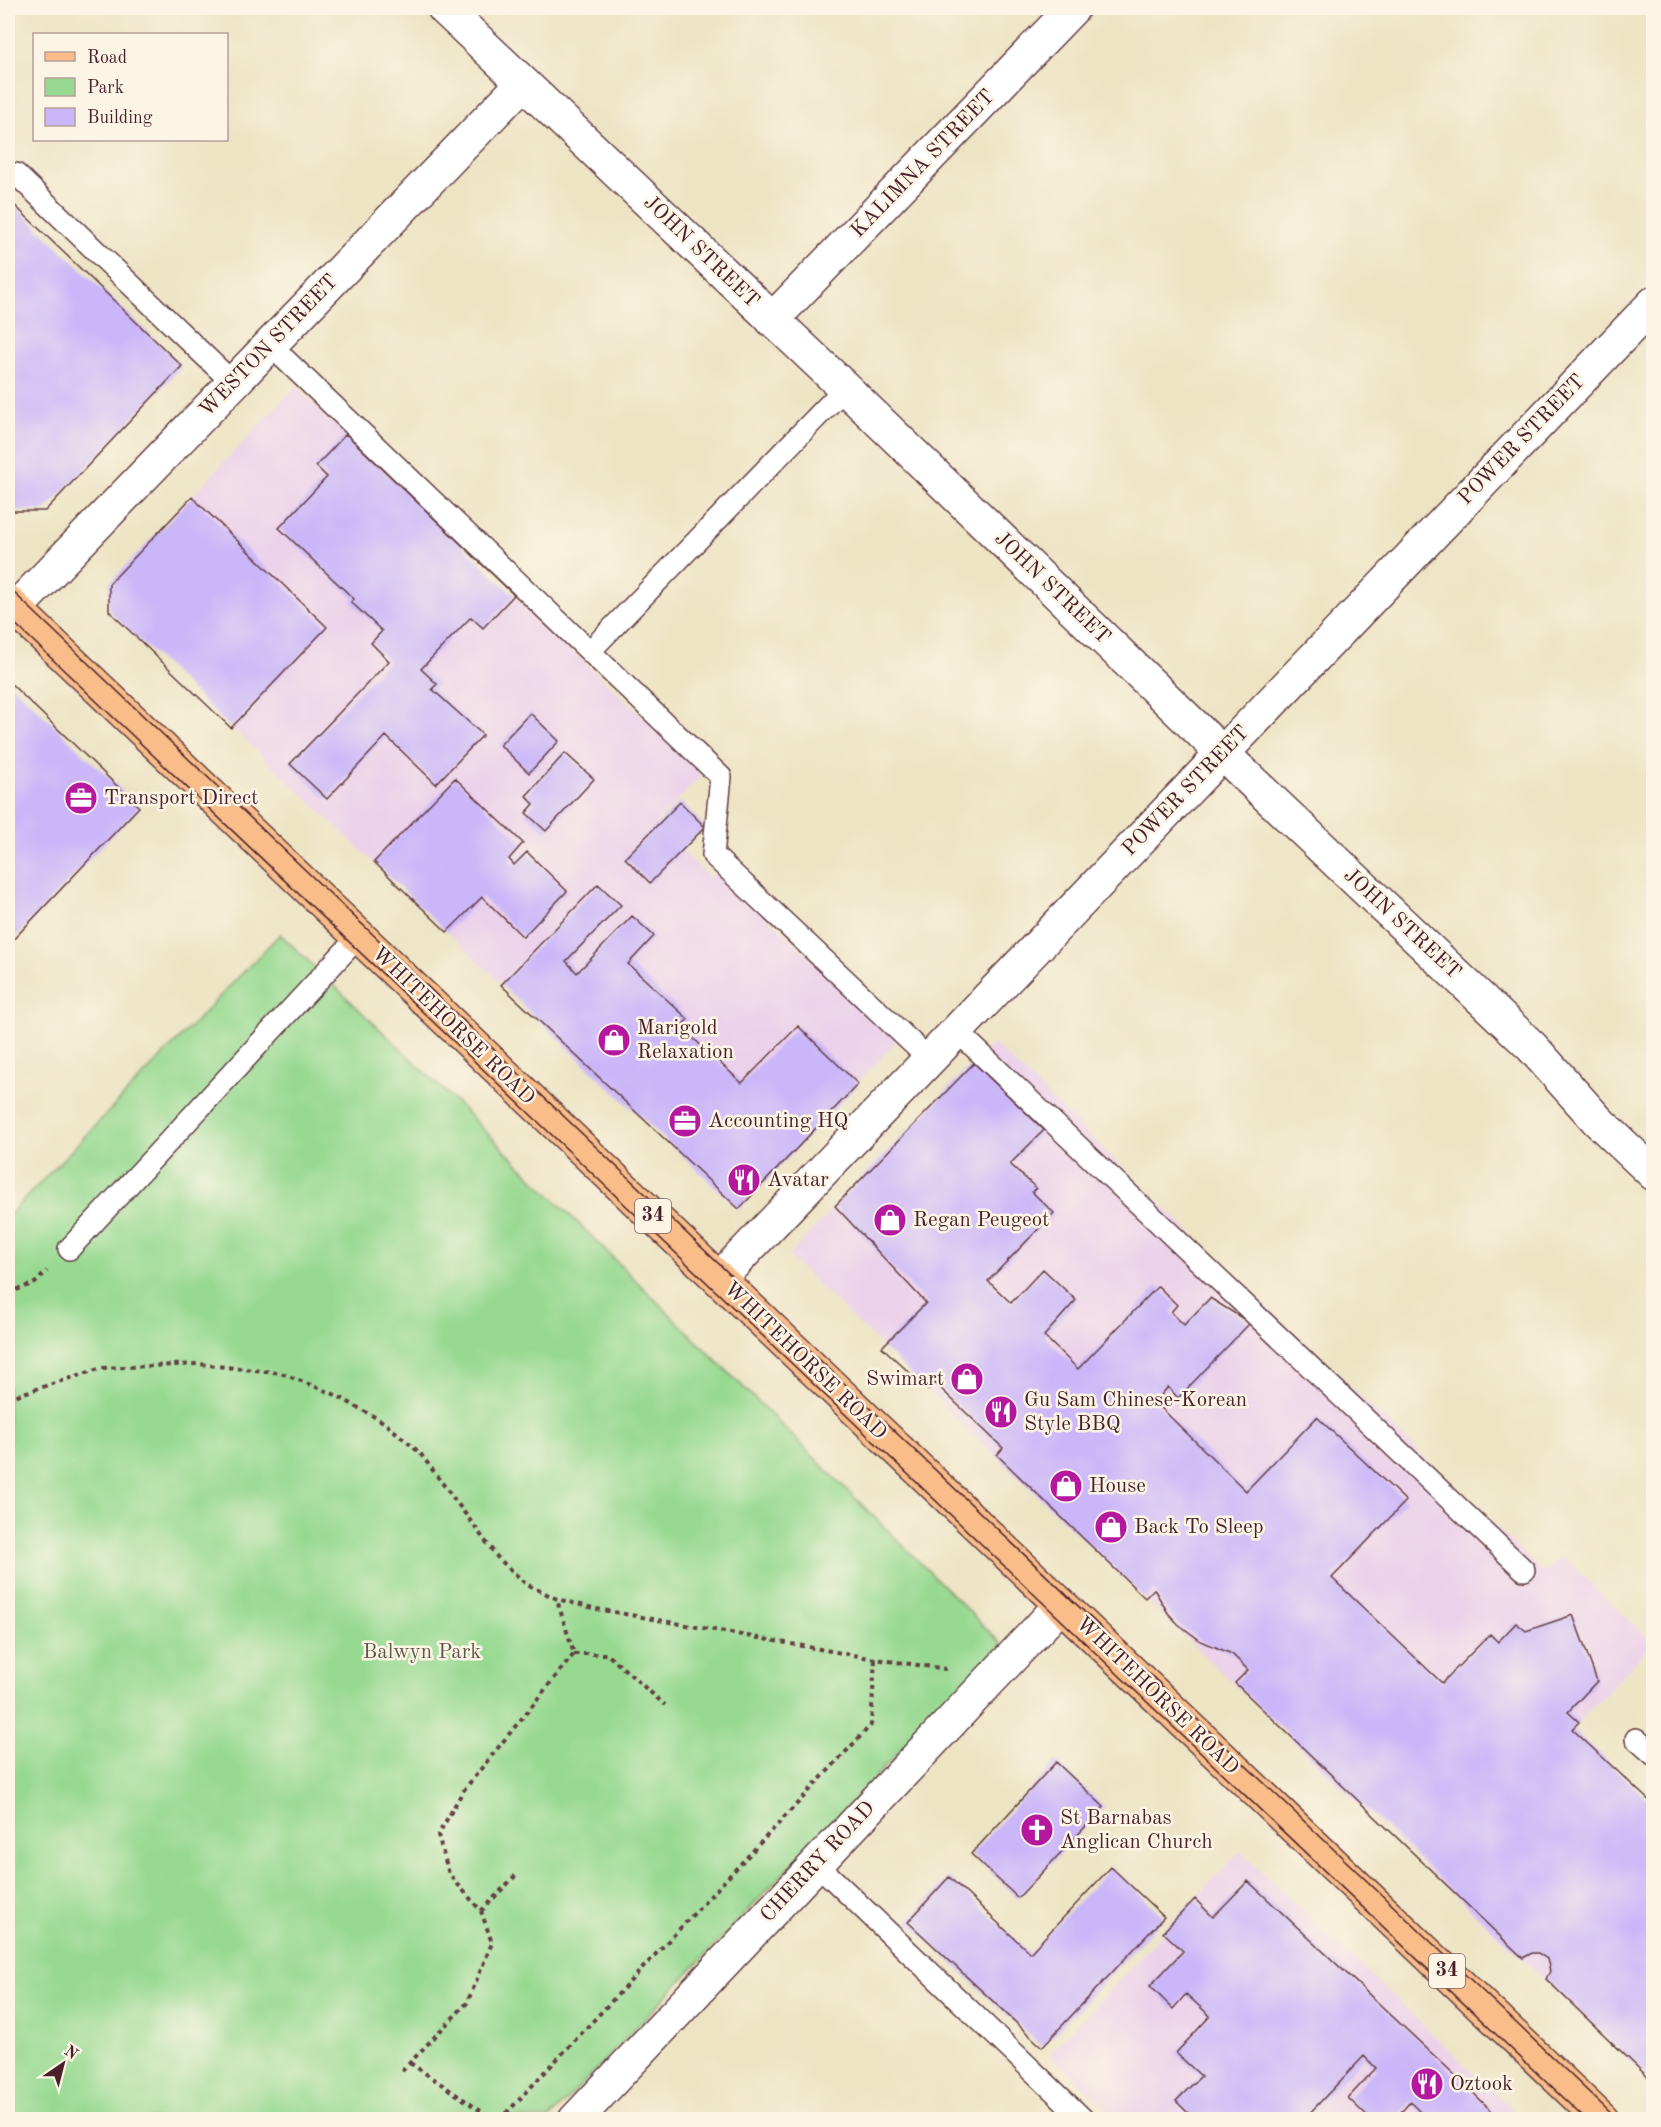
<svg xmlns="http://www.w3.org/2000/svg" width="1661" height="2127" viewBox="0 0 1661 2127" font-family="'Old Standard TT',serif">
  <rect width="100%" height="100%" fill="#fcf5e5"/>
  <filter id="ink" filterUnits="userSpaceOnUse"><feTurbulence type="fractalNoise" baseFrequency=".0167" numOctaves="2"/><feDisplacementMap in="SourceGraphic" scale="12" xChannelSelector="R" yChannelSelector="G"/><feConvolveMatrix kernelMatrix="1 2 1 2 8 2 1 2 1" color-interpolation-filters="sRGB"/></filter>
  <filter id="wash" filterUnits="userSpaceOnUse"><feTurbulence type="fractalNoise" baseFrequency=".008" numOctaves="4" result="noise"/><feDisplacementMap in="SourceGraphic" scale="24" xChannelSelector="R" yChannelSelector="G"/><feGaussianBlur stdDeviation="1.35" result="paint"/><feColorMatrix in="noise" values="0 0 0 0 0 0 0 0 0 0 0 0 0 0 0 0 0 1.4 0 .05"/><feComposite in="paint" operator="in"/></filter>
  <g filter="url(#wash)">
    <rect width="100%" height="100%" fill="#ede4c4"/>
    <!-- built -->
    <path fill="#ecd1ea" d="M296 386 570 649 679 750 702 775 655 824 710 878 717 870 898 1040 739 1209 109 611V584Z
      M993 1043 1544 1573 1562 1556 1653 1643 1572 1729 1653 1805V2083L1340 1786 788 1256Z
      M1240 1851 1522 2119H1119L1049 2054Z"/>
    <!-- green -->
    <path fill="#97d991" stroke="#707c5e" stroke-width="1.5" d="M280 934 451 1097 1002 1644 549 2119H8V1216Z"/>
    <g id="blocks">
      <!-- building -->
      <path fill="#cab6f9" d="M8 199 182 366 45 511H8Z
        M346 434 514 595 483 628 471 617 421 669 437 684 432 689 483 735 436 784 386 736 327 799 290 764 389 661 371 643 382 631 351 602 354 599 279 528 327 477 316 466Z
        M192 497 327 627 231 728 109 611V584Z
        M8 681 139 807 8 945Z
        M530 713 559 741 529 773 500 745Z
        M565 753 594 779 546 831 526 813 534 804 526 796Z
        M455 778 523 843 509 859 514 865 527 852 567 891 523 937 482 897 447 932 374 862Z
        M680 802 705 827 650 883 625 858Z
        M598 884 621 905 566 961 577 973 632 916 654 936 628 964 688 1019 681 1027 742 1083 798 1026 858 1084 739 1209 501 985Z
        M974 1063 1044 1130 1010 1164 1036 1188 1032 1192 1054 1213 988 1281 1011 1303 1043 1269 1076 1300 1044 1336 1078 1369 1158 1286 1177 1305 1171 1312 1184 1325 1210 1298 1250 1323 1178 1398 1168 1387 1155 1402 1246 1491 1317 1417 1406 1501 1332 1578 1442 1683 1490 1634 1498 1642 1516 1623 1526 1631 1573 1615 1597 1681 1568 1712 1579 1722 1572 1729 1654 1805V2083L1546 1979 1550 1971 1547 1959 1538 1953H1532L1523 1958 1235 1683 1248 1670 1232 1654 1201 1641 1178 1624 1168 1613 1154 1589 1145 1598 997 1455 1003 1448 935 1383 928 1390 882 1347 926 1303 835 1206Z
        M1056 1762 1104 1807 1018 1898 971 1854Z
        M1111 1867 1164 1917 1042 2047 908 1922 949 1877 1030 1953Z
        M1248 1881 1456 2076 1501 2120H1415L1421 2113 1410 2102 1394 2120H1371L1348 2098 1376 2068 1364 2056 1303 2120H1195L1176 2101 1201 2076 1176 2053 1210 2016 1186 1994 1173 2009 1150 1986 1183 1951 1163 1932 1195 1899 1213 1917Z"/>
    </g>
  </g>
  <g filter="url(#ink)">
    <use href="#blocks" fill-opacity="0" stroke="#623d42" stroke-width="1.5"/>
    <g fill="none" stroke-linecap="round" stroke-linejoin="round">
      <!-- service casing -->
      <g stroke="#623d42" stroke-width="24">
        <path id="service" d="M16 174 233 383
          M270 345 721 777 713 855 930 1060
          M591 650 845 388
          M958 1032 1524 1570
          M69 1249 359 936
          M1636 1739 1654 1755
          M817 1864 1084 2120"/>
      </g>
      <!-- minor casing -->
      <g stroke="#623d42" stroke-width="36">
        <path id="minor" d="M444 8 845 388 1245 775 1532 1047 1598 1121 1654 1174
          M772 320 1073 8
          M15 609 523 83
          M719 1279 1654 303
          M575 2120 1061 1605"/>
      </g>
      <!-- primary casing -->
      <g stroke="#623d42" stroke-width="36">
        <path id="primary" d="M8 602 1602 2120"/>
      </g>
      <!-- path -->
      <path stroke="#623d42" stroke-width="4" stroke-dasharray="4.5 4.5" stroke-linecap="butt" d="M8 1293 35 1283 47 1271
        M8 1388 12 1396
        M8 1398 102 1368 199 1364 281 1373 336 1395 385 1423 420 1453 498 1558 526 1584 557 1599 597 1609 875 1659 946 1669
        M574 1654H607L665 1705
        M481 1911 518 1873
        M410 2063 494 2120
        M402 2071 467 2003 492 1943 481 1911 449 1874 438 1835 463 1791 574 1654 557 1600
        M500 2120 871 1725 875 1659"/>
      <!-- service -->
      <use href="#service" stroke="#fff" stroke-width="21"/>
      <!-- minor -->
      <use href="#minor" stroke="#fff" stroke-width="33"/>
      <!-- primary -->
      <use href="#primary" stroke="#f8bd89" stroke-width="33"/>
      <!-- tram -->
      <path stroke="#4a1f2b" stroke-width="1.5" d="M8 587 1618 2120
        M8 617 1586 2120"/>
    </g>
  </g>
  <!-- icons -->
  <defs>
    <g id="office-disc" transform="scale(1.725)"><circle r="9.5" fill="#b5179e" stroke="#fcf5e5"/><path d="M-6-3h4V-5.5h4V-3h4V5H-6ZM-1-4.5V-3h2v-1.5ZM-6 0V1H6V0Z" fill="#fff"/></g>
    <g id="shop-disc" transform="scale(1.725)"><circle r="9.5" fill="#b5179e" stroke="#fcf5e5"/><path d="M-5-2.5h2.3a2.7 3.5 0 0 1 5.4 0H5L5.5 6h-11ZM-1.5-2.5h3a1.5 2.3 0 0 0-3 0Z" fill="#fff"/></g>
    <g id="restaurant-disc" transform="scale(1.725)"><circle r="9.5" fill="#b5179e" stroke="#fcf5e5"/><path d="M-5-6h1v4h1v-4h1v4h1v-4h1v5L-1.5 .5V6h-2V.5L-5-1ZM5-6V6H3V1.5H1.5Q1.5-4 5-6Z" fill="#fff"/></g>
    <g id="church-disc" transform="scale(1.725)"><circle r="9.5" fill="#b5179e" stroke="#fcf5e5"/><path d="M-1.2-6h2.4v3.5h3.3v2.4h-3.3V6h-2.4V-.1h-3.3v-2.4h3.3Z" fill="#fff"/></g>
  </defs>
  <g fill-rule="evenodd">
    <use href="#office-disc" x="81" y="798"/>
    <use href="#shop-disc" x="614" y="1040"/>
    <use href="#office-disc" x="685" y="1121"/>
    <use href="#restaurant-disc" x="744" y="1180"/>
    <use href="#shop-disc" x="890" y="1220"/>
    <use href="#shop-disc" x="967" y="1379"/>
    <use href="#restaurant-disc" x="1001" y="1412"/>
    <use href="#shop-disc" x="1066" y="1486"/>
    <use href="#shop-disc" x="1111" y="1527"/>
    <use href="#church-disc" x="1037" y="1830"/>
    <use href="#restaurant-disc" x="1427" y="2084"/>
  </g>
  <g text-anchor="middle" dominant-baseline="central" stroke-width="5" stroke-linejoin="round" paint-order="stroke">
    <!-- shield labels -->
    <g fill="#fcf5e5" stroke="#7f5f63" stroke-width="1.5">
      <rect x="635" y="1199" width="36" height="34" rx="4.5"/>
      <rect x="1429" y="1954" width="36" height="34" rx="4.5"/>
    </g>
    <g font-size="20" font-weight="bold" fill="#4a1f2b">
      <text x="653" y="1216">34</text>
      <text x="1447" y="1971">34</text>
    </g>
    <!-- street labels -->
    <g font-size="21" fill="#4a1f2b" stroke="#fcf5e5">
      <text transform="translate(923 164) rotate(-46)">KALIMNA STREET</text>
      <text transform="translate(701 252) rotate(44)">JOHN STREET</text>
      <text transform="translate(269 346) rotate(-46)">WESTON STREET</text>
      <text transform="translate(1522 440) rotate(-46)">POWER STREET</text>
      <text transform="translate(1052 588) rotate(44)">JOHN STREET</text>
      <text transform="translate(1186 791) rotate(-46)">POWER STREET</text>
      <text transform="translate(1402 924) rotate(43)">JOHN STREET</text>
      <text transform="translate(453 1026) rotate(44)">WHITEHORSE ROAD</text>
      <text transform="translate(805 1361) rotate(44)">WHITEHORSE ROAD</text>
      <text transform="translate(1157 1696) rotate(44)">WHITEHORSE ROAD</text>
      <text transform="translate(818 1862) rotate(-47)">CHERRY ROAD</text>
    </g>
    <!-- poi labels -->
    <g font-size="21" fill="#4a1f2b" stroke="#fcf5e5" text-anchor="start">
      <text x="104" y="798">Transport Direct</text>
      <text x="637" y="1028">Marigold<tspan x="637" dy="24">Relaxation</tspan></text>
      <text x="708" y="1121">Accounting HQ</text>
      <text x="767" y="1180">Avatar</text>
      <text x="913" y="1220">Regan Peugeot</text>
      <text x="944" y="1379" text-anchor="end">Swimart</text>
      <text x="1024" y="1400">Gu Sam Chinese-Korean<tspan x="1024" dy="24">Style BBQ</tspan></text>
      <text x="1089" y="1486">House</text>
      <text x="1134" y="1527">Back To Sleep</text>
      <text x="1060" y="1818">St Barnabas<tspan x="1060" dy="24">Anglican Church</tspan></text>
      <text x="1450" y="2084">Oztook</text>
    </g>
    <!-- park labels -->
    <g font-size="21" fill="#61574a" stroke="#fcf5e5">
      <text x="422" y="1652">Balwyn Park</text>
    </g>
  </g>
  <!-- margin -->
  <rect width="1661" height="2127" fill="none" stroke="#fcf5e5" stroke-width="30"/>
  <!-- legend -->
  <rect x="33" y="33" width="195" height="108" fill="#fcf5e5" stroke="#b59f9b" stroke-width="1.5"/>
  <rect x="45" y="52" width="30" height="9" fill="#f8bd89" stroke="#b59f9b" stroke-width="1.5"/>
  <text x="87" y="63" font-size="18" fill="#4a1f2b">Road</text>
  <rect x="45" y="78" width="30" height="18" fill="#97d991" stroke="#b59f9b" stroke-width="1.5"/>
  <text x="87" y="93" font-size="18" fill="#4a1f2b">Park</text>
  <rect x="45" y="108" width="30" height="18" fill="#cab6f9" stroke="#b59f9b" stroke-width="1.5"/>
  <text x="87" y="123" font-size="18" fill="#4a1f2b">Building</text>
  <!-- north arrow -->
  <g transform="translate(63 2064) rotate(35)" stroke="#fcf5e5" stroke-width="4.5" paint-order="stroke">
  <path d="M0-4.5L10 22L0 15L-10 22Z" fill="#4a1f2b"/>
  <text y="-9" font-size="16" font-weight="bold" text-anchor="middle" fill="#4a1f2b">N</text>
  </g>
</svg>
